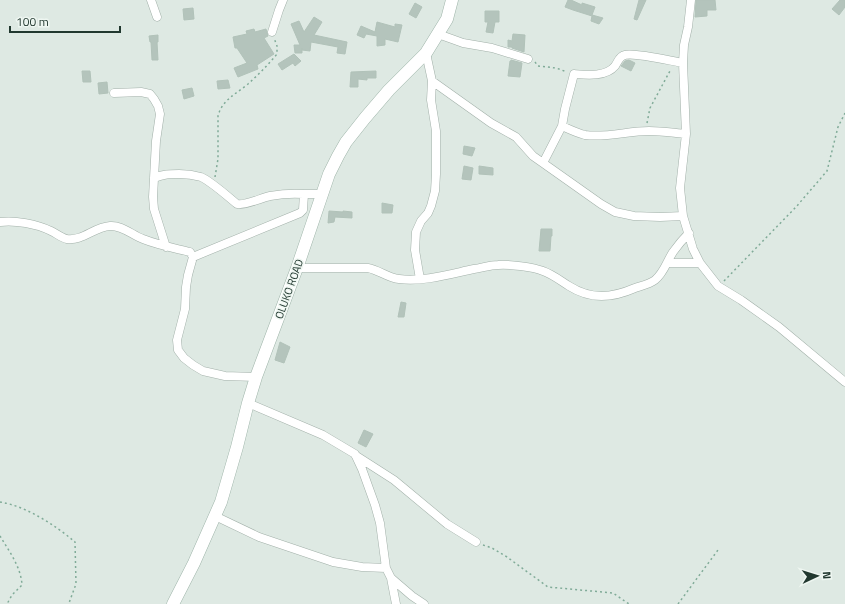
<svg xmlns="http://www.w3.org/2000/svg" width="845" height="604" viewBox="0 0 845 604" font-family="'Titillium Web',sans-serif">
  <rect width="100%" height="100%" fill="#dee9e3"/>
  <!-- building -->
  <path fill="#b4c4bc" stroke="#b1c2b9" d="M568 0H571L582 5V3L595 7 592 15 603 18 599 24 591 21 592 16 573 10 565 7Z
    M639 0H646L637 20 634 19Z
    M696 0H715L716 10H707V16L695 17Z
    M840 0H845V7L839 15 832 9Z
    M415 3 422 7 416 18 409 14Z
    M193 8 194 19 184 20 183 9Z
    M485 11H499V22H495L493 33 486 32 488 22H485Z
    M314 17 322 22 314 35 347 42 345 54 337 53 338 47 311 42 310 51 302 50V48V53H295L294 45H300L291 24 299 21 304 32Z
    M377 22 395 27V24L402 25 398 42 385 39V45L377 46V36L366 34 364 38 357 35 361 26 375 32Z
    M254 29 255 32 266 29 268 36 264 38 274 54 257 65 258 69 238 77 234 68 247 63 237 48H235L233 37 247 34 246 31Z
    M513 34 525 35 524 52 512 48V47H508V40L512 41Z
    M158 35V42H157L158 60H152L151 42H150L149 36Z
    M294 54 301 61 295 66 293 63 282 70 278 64Z
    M511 60 522 63 520 77 508 76 510 61H511Z
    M629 60 635 63 631 71 621 66 625 61Z
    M82 71H90L91 82H83Z
    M376 71V78H367V80L358 79V87H350L351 72Z
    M228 80 230 88 218 89 217 81Z
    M107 82 108 93 99 94 98 83Z
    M192 88 194 96 184 99 182 90Z
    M464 146 475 148 472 156 463 154Z
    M464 166 473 168 471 180 462 179Z
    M479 166 493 168V175L479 174Z
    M382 203 393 205 392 213H382Z
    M329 211 343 212V211L352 212V218L335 217 334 222 328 223Z
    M541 229H552V236H551L550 251H539Z
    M401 302 406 303 404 317H398Z
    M280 342 290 347 284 363 275 360Z
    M364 430 373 434 366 447 358 443Z"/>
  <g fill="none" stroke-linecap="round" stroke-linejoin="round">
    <!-- minor casing -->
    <g stroke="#a2b0a9" stroke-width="9">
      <path id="minor" d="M151 0 157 17
        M691 0 688 27 684 45 683 63 686 134 680 188 683 216 693 249 700 263 718 286 741 300 779 327 845 382
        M272 32 279 10 283 0
        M438 34 463 43 492 48 528 59
        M426 53 432 81 491 123 516 137 533 156 543 163 562 126 565 109 574 74C587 75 606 77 615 66 618 62 619 56 625 55 634 52 671 61 683 63
        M114 93 141 92 150 94 154 99 158 106 160 114 156 141 153 197 154 209 166 247
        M562 126C569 129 577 133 585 135 606 138 628 131 649 131 662 131 674 133 686 134
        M543 163 601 204 615 212 634 216 660 217 683 216
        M154 178C164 174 169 174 179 174 186 174 194 175 201 177 212 182 227 196 237 204 244 206 261 198 270 196 281 194 292 193 304 194
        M0 222C15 220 37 224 51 231 56 233 61 238 67 239 83 241 94 227 110 226 122 225 132 235 143 239 158 245 174 248 190 252L193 257 188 275 186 287 185 309 177 340 178 350 184 358 193 365 203 371 225 376 256 377
        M193 257 300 213 303 210 304 194H322
        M667 263H700
        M297 268H368C379 270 388 278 399 279 424 282 450 274 474 269 482 268 490 265 498 265 508 264 533 267 543 271 552 274 561 281 569 286 591 300 612 298 635 288 641 286 650 284 655 280 664 273 667 261 673 252 678 245 683 239 689 233
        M420 279 415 250 416 232 421 221 428 213 431 206 435 191 436 174V131L431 100 432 81
        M248 403 323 435 355 454 362 469 375 505 380 523 386 568 391 578 412 596 424 604
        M355 455 394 480 447 524 476 542
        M215 516 259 537 333 562 362 567 386 568
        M391 578 396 604"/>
    </g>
    <!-- secondary casing -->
    <g stroke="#9eb4a9" stroke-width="13">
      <path id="secondary" d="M173 604 194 563 221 502 237 447 248 403 256 377 297 268 329 174 338 156 346 142 365 118 389 90 426 53 447 19 452 0"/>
    </g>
    <!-- path -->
    <path stroke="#80ab98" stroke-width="1.5" stroke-dasharray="2 3" stroke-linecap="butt" d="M535 62 538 66 556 68 567 72
      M647 123 650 108 671 69
      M215 177 218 159V116C222 100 236 94 248 84 258 75 268 65 277 54V46L274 38
      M724 281 796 207 827 171 838 127 845 113
      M0 502C26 506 55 525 75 542L76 584 69 603 68 604
      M0 536C9 551 21 567 22 585L12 595 7 604
      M483 545 492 548 507 557 548 587 613 593 629 604
      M678 604 718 550"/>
    <!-- minor -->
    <use href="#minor" stroke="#fff" stroke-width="8"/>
    <!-- secondary -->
    <use href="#secondary" stroke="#fff" stroke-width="12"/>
  </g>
  <g text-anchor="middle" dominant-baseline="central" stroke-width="3" stroke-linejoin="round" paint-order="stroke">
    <!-- street labels -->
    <g font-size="11" fill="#21382f" stroke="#eef6f1">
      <text transform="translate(289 289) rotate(-70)">OLUKO ROAD</text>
    </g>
  </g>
  <!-- north arrow -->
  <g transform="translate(817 576) rotate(86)" stroke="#eef6f1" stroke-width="3" paint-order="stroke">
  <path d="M0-3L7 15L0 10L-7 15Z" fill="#21382f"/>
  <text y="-6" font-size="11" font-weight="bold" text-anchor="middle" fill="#21382f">N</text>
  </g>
  <!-- scale -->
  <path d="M10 26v6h110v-6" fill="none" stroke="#21382f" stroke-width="2"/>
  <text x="16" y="26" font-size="12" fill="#21382f" stroke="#eef6f1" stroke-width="3" paint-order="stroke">100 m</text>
</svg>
